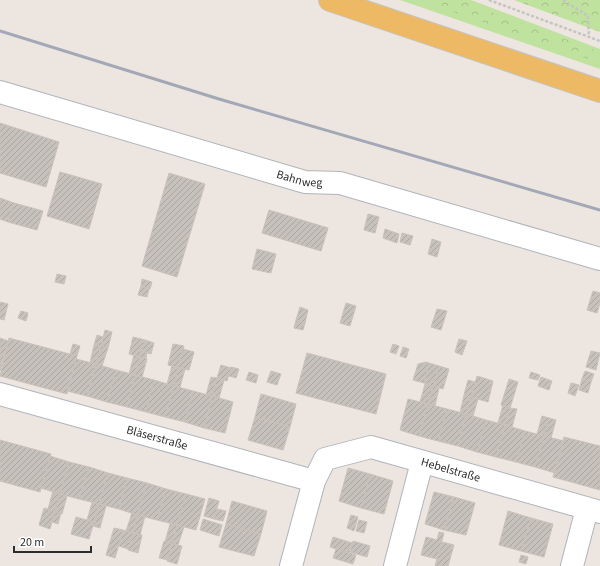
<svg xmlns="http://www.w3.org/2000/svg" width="600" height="566" viewBox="0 0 600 566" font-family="'Source Sans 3',sans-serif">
  <defs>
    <pattern id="forest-crowns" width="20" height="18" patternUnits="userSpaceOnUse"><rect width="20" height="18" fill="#bfe29e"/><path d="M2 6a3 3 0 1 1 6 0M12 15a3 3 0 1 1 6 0" fill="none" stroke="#a4c288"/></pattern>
    <pattern id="building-hatch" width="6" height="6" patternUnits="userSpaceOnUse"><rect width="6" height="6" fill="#c6c1bb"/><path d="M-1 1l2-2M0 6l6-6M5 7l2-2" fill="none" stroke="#aaa6a1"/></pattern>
  </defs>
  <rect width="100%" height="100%" fill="#ede5e0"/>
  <!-- grass -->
  <path fill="#bfe29e" d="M400 0H471L600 49V69Z"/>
  <!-- forest -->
  <path fill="url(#forest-crowns)" d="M419 0H459L600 52V63Z
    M514 0H600V32Z"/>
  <!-- building -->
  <path fill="url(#building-hatch)" stroke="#c9c1b9" d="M0 123 59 142 46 187 0 173Z
    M60 172 102 184 89 229 47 216Z
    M169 173 205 184 177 277 142 266Z
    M0 198 14 203 8 222 0 219Z
    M14 203 43 211 37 230 8 222Z
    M269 210 328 228 321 251 262 233Z
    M368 214 379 217 375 233 364 230Z
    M385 229 399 234 397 243 383 238Z
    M402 233 413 236 410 245 400 242Z
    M432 239 441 242 437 257 428 254Z
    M257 249 276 254 271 273 252 269Z
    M57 274 66 276 64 284 55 282Z
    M142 279 152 282 150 289 141 286Z
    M141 286 149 289 147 297 138 295Z
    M593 291 600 293V303L597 313 587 310Z
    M0 302 8 304 4 320 0 319Z
    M346 303 356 306 350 326 340 323Z
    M300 307 308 310 305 323 296 320Z
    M437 309 447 311 441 330 431 327Z
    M21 311 28 313 26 321 18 318Z
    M296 320 305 323 303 330 294 328Z
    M105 330 112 332 108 348 101 346Z
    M97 335 103 337 101 346 94 345Z
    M133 337 145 340 140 357 129 354Z
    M0 338 8 341 0 371Z
    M9 338 77 356 67 394 0 376Z
    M459 339 467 341 462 355 455 352Z
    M145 340 154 343 151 354 141 351Z
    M73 344 80 346 77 356 70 354Z
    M173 344 184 346 178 368 168 365Z
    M393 344 399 346 396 354 390 352Z
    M94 345 101 346 96 364 90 363Z
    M101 346 108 348 102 366 96 364Z
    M403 347 409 349 406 358 400 356Z
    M183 349 194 352 189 370 178 368Z
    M141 351 147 352 146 359 140 357Z
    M591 351 600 353 596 370 586 367Z
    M307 353 386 374 376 414 296 393Z
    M134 355 140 357 135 375 129 374Z
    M140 357 147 359 142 377 135 375Z
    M76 359 96 364 87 396 67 391Z
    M426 362 429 363 424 383 413 380 418 364Z
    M429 363 439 366 433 386 424 383Z
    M96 364 116 370 107 402 87 396Z
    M221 365 231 368 227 381 217 378Z
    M172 366 178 368 174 386 167 384Z
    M439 366 449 369 443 389 433 386Z
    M231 367 239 369 236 378 229 376Z
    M178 368 185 369 180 387 174 386Z
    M116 370 135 375 127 407 107 402Z
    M271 371 281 374 277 385 267 382Z
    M585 371 594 374 591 382 582 379Z
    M249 372 258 375 256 383 246 380Z
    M531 372 540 375 538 380 529 378Z
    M135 375 154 380 146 412 127 407Z
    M477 376 493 381 488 402 471 397Z
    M211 377 217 378 212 396 206 395Z
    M541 377 552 381 549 390 538 386Z
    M217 378 224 380 219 398 212 396Z
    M509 379 518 382 510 408 501 405Z
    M582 379 591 382 588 393 579 390Z
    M154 380 174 386 165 417 146 412Z
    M468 380 475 382 471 397 464 395Z
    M571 383 579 385 575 396 568 393Z
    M425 384 433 386 428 404 420 402Z
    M174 386 193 391 185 422 165 417Z
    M433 386 439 388 435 406 428 404Z
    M193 391 212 396 204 428 185 422Z
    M261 394 296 404 290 427 255 417Z
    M464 395 471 397 466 414 460 413Z
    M212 396 233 402 225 433 204 428Z
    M471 397 478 399 473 416 466 414Z
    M408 399 428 404 419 436 400 430Z
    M428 404 447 409 438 441 419 436Z
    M503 405 510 408 505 425 498 423Z
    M510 408 517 409 512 427 505 425Z
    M447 409 466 414 458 446 438 441Z
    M466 414 486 420 477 452 458 446Z
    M542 416 549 418 544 436 537 434Z
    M255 417 290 427 283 450 248 440Z
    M549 418 556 420 551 438 544 436Z
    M486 420 505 425 496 457 477 452Z
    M505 425 525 431 516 462 496 457Z
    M525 431 544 436 535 467 516 462Z
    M544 436 564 441 555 473 535 467Z
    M564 437 600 446V490L553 477Z
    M0 440 51 454 40 492 0 481Z
    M50 456 69 462 60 494 41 488Z
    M69 462 89 467 79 499 60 494Z
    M89 467 108 473 99 504 79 499Z
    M348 468 370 474 361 508 339 501Z
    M108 473 127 478 119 509 99 504Z
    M370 474 393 481 384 514 361 508Z
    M127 478 147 483 137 515 119 509Z
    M147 483 166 489 157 520 137 515Z
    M166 489 186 494 177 525 157 520Z
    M53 491 60 494 55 511 48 509Z
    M434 492 454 497 444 530 425 524Z
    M60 494 67 496 62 514 55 511Z
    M186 494 205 499 196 530 177 525Z
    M454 497 475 503 466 535 444 530Z
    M209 498 219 501 214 519 204 516Z
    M232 501 267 511 261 534 226 524Z
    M92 503 99 504 94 522 87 520Z
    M99 504 106 506 101 524 94 522Z
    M44 508 55 511 50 529 39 525Z
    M217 509 226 511 223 521 214 519Z
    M55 511 61 513 58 524 52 522Z
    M508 511 531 518 521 551 499 545Z
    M132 513 137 515 133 533 126 531Z
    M137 515 145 516 140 535 133 533Z
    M351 515 358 517 354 531 347 528Z
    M76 517 94 522 89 539 71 534Z
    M531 518 553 524 544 557 521 551Z
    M203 519 222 525 219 536 200 530Z
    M359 520 367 522 364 533 356 531Z
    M94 522 101 524 100 528 93 526Z
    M170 524 177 525 172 544 165 542Z
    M226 524 261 534 254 556 219 547Z
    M177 525 184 527 178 545 172 544Z
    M114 528 123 530 115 558 106 555Z
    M123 530 133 533 128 549 119 546Z
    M439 532 444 533 437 559 421 555 426 537 437 540Z
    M133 533 142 535 138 553 128 550Z
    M333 537 352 543 349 553 330 547Z
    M164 541 172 544 168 560 159 558Z
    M353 541 370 546 367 557 350 552Z
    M442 542 454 545 448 566H435Z
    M172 544 182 546 177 564 167 561Z
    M336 549 356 555 353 564 333 558Z
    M521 555 528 557 526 564 519 562Z"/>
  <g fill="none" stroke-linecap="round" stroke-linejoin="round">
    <!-- minor casing -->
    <g stroke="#b0b4bc" stroke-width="24">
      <g id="minor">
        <path id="s1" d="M0 92 305 182 340 183 600 259"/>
        <path id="s2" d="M0 394 314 481"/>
        <path id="s3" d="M291 566 314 481 325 459 371 447 600 512"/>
        <path d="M395 566 422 462"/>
        <path d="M572 566 587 509"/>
      </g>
    </g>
    <!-- major casing -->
    <g stroke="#c4c4c4" stroke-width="24">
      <path id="major" d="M330 0 600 91"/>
    </g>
    <!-- path -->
    <path stroke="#c4c4c4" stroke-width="2.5" stroke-dasharray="3 2" stroke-linecap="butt" d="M489 0 600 41
      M563 0 588 16 589 38"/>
    <!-- minor -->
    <use href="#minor" stroke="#fff" stroke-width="22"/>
    <!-- major -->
    <use href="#major" stroke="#edb965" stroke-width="22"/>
    <!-- rail -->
    <path stroke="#a2a8b6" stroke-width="3" d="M0 31 219 99 600 210"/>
  </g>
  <g text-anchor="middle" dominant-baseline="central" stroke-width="3.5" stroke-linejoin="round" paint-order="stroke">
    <!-- street labels -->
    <g font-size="12" fill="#2d2d2d" stroke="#fff">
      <text stroke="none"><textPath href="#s1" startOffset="312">Bahnweg</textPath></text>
      <text stroke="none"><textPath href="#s2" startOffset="163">Bläserstraße</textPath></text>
      <text stroke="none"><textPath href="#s3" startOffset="243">Hebelstraße</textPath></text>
    </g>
  </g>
  <!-- scale -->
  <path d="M14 546v6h77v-6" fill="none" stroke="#2d2d2d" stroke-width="2"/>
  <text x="20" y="546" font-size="12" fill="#2d2d2d" stroke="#ffffff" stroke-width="3" paint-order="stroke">20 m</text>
</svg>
